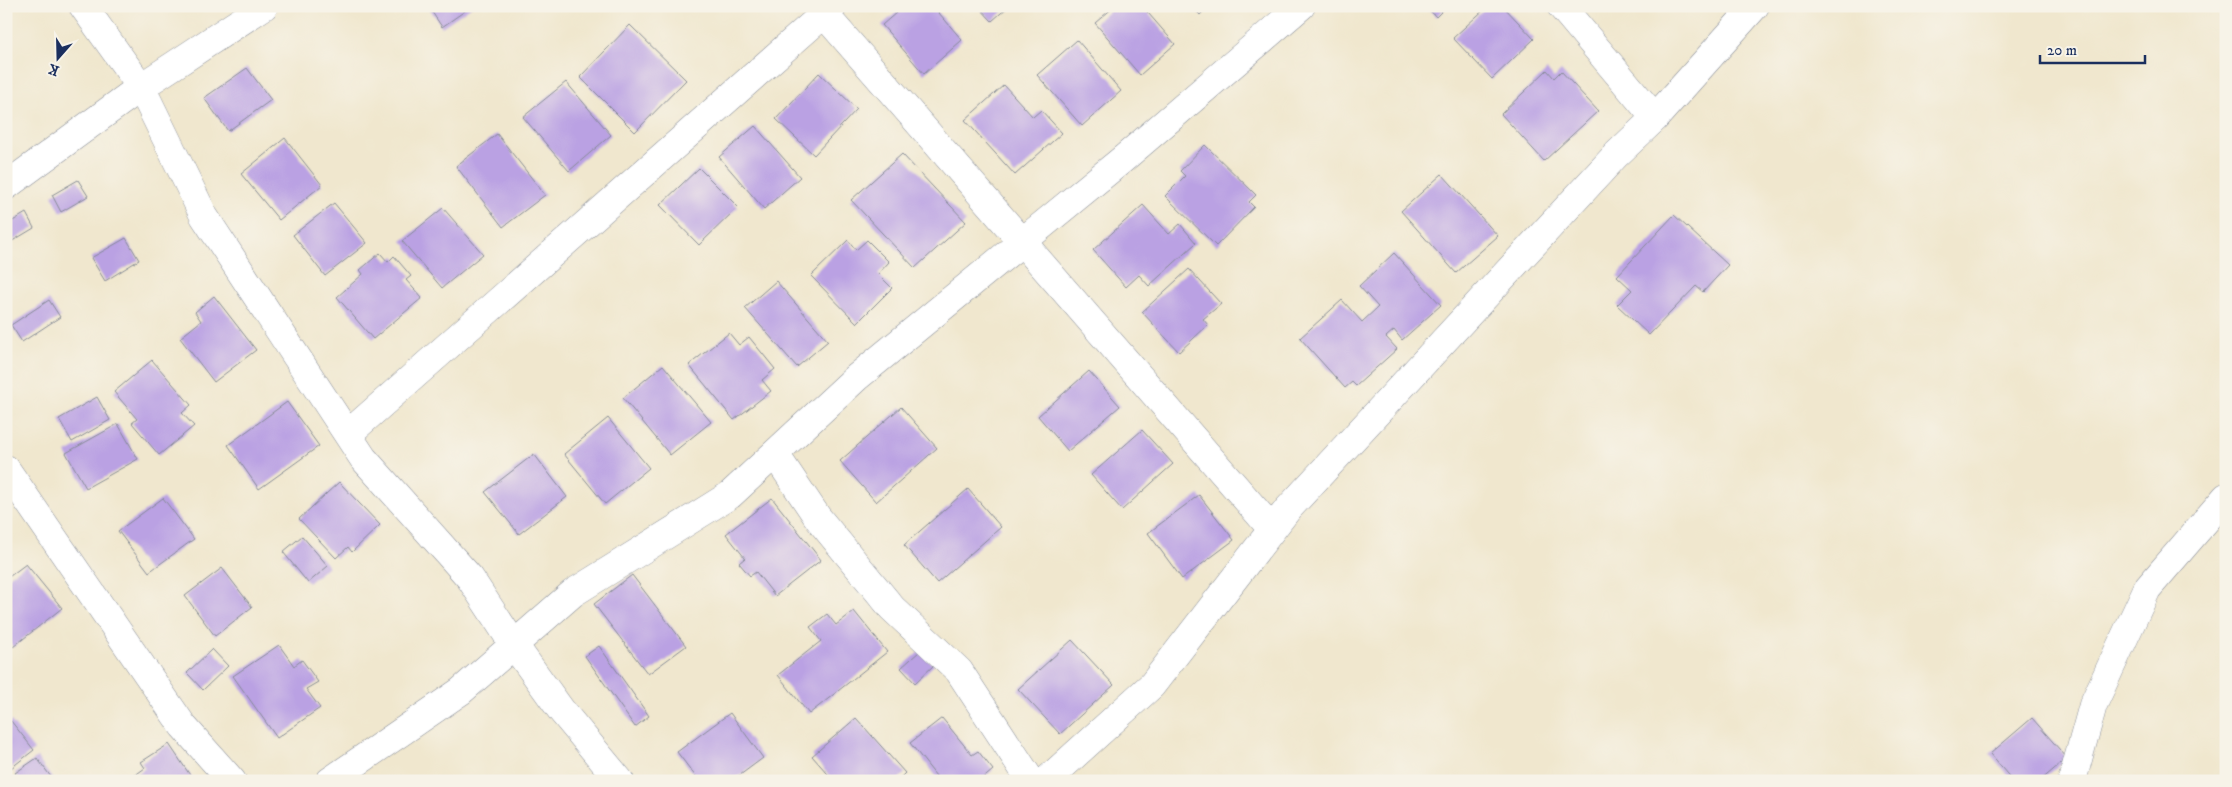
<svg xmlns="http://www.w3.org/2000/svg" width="2232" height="787" viewBox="0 0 2232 787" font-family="'IM FELL DW Pica',serif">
  <rect width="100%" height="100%" fill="#f7f3e8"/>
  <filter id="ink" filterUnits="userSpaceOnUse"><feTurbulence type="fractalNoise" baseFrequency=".02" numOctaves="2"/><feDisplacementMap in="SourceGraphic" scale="10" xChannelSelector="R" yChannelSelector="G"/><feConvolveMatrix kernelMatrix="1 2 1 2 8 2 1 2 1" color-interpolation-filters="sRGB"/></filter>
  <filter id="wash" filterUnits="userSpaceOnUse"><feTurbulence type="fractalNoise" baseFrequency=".0096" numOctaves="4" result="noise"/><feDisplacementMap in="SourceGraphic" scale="20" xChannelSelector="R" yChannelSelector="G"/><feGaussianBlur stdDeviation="1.12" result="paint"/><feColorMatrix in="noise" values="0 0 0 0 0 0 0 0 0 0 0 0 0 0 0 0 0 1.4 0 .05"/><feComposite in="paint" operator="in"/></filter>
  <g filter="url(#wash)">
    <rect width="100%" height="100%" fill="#f0e7ce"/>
    <g id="blocks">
      <!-- building -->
      <path fill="#baa1e3" d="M428 6H472L442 27Z
        M904 6H933L962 40 924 74 882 25Z
        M978 6H1009L992 21Z
        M1115 6H1142L1175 44 1140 75 1095 23Z
        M1192 6H1208L1200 15Z
        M1426 6H1447L1436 17Z
        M1488 6H1503L1534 39 1492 79 1453 38Z
        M630 25 686 80 635 132 580 77Z
        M1077 40 1121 91 1082 126 1037 75Z
        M247 68 271 100 228 131 204 98Z
        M1547 70 1554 78 1561 71 1598 111 1544 161 1501 114Z
        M819 73 857 109 814 155 776 119Z
        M566 82 611 135 569 171 523 117Z
        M1004 85 1033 117 1041 110 1062 133 1015 175 965 120Z
        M755 126 800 177 764 209 719 157Z
        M497 134 545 195 503 227 456 166Z
        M285 138 322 185 279 220 241 174Z
        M1205 145 1256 195 1249 202 1254 207 1216 246 1165 196 1185 176 1180 171Z
        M902 154 966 222 915 268 851 200Z
        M699 168 738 207 699 245 660 205Z
        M1442 174 1498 236 1456 273 1401 211Z
        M78 180 88 196 61 212 52 195Z
        M334 203 367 243 325 276 293 235Z
        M1143 205 1169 234 1180 224 1196 243 1149 286 1139 275 1126 287 1093 250Z
        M443 208 483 254 442 288 402 241Z
        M26 213 34 228 9 243 6 238V225Z
        M1674 215 1728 265 1703 292 1696 286 1649 335 1617 305 1632 290 1617 276Z
        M126 238 139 260 105 281 91 258Z
        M848 240 856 250 867 240 889 262 878 274 892 288 857 323 811 276Z
        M380 253 388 262 394 256 411 276 406 280 422 298 373 339 337 297 363 274 360 270Z
        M1394 253 1441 305 1402 340 1394 330 1386 337 1397 349 1356 386 1352 382 1345 388 1300 338 1342 300 1362 322 1378 307 1359 286Z
        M1189 269 1221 304 1203 319 1208 325 1179 352 1142 312Z
        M776 281 828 341 797 367 745 308Z
        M214 296 256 350 214 382 180 338 201 321 195 312Z
        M49 300 60 317 22 342 11 325Z
        M729 333 739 345 749 337 775 369 762 380 771 391 734 420 689 365Z
        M152 360 191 405 182 413 194 426 159 455 132 423 137 419 114 392Z
        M663 365 711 422 670 455 623 398Z
        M1089 371 1120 406 1068 451 1038 416Z
        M97 397 110 420 72 442 59 419Z
        M287 402 319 446 259 489 228 445Z
        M901 407 937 448 876 502 840 461Z
        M608 418 649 468 605 504 564 454Z
        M118 424 138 459 86 488 66 453Z
        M1142 430 1173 464 1122 510 1091 475Z
        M534 454 567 497 519 534 485 492Z
        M339 482 380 525 352 552 348 547 336 558 299 519Z
        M968 489 1001 527 937 583 904 545Z
        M1199 495 1234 540 1182 579 1148 533Z
        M163 498 194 539 149 572 118 531Z
        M772 498 821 560 775 596 756 572 750 576 739 563 745 558 726 534Z
        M302 536 328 566 308 583 283 552Z
        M26 564 62 608 13 647 6 638V579Z
        M222 568 252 607 215 636 185 596Z
        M632 575 686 646 648 674 594 604Z
        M854 611 887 652 809 714 778 675 821 641 810 627 827 614 836 625Z
        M1072 640 1114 685 1060 734 1018 689Z
        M279 645 294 666 302 660 318 682 306 689 320 708 277 738 233 676Z
        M599 646 649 716 635 727 585 656Z
        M212 649 228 666 203 690 187 673Z
        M920 651 934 665 915 683 901 668Z
        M730 713 763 758 732 781H699L677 752Z
        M856 718 905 773 897 781H834L812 756Z
        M942 718 972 755 978 751 993 770 980 781H940L910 743Z
        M2032 718 2067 758 2040 781H2013L1990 754Z
        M11 721 34 750 11 768 6 762V725Z
        M169 744 194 781H127L145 768 141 762Z
        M37 758 54 781H21L15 773Z"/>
    </g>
  </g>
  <g filter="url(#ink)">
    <use href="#blocks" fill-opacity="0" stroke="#868b96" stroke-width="1"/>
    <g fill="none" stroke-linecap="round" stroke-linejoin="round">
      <!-- minor casing -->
      <g stroke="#868b96" stroke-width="29">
        <path id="minor" d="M83 6 141 87 204 216 363 458 470 578 514 645 561 710 620 781
          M817 6 1272 529
          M1561 6 1655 118
          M6 186 141 87 264 6
          M348 434 833 6
          M775 454 818 518 892 608 959 671 1031 781
          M6 469 183 726 232 781
          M330 781 461 691 573 593 730 495 856 378 1123 159 1301 6
          M1046 781 1152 685 1288 509 1616 155 1655 118 1755 6
          M2072 781 2093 705 2147 589 2226 497"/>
      </g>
      <!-- minor -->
      <use href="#minor" stroke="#fff" stroke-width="28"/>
    </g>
  </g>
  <!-- margin -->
  <rect width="2232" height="787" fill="none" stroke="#f7f3e8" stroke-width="25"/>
  <!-- north arrow -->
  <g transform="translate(58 58) rotate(200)" stroke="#f7f3e8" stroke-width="4" paint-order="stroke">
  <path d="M0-4L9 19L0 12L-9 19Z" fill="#1b2f5e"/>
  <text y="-8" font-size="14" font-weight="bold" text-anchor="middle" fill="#1b2f5e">K</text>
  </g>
  <!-- scale -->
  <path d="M2040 55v8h105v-8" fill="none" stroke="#1b2f5e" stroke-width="2.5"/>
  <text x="2047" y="55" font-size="15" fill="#1b2f5e" stroke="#f7f3e8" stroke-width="4" paint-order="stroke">20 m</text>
</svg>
